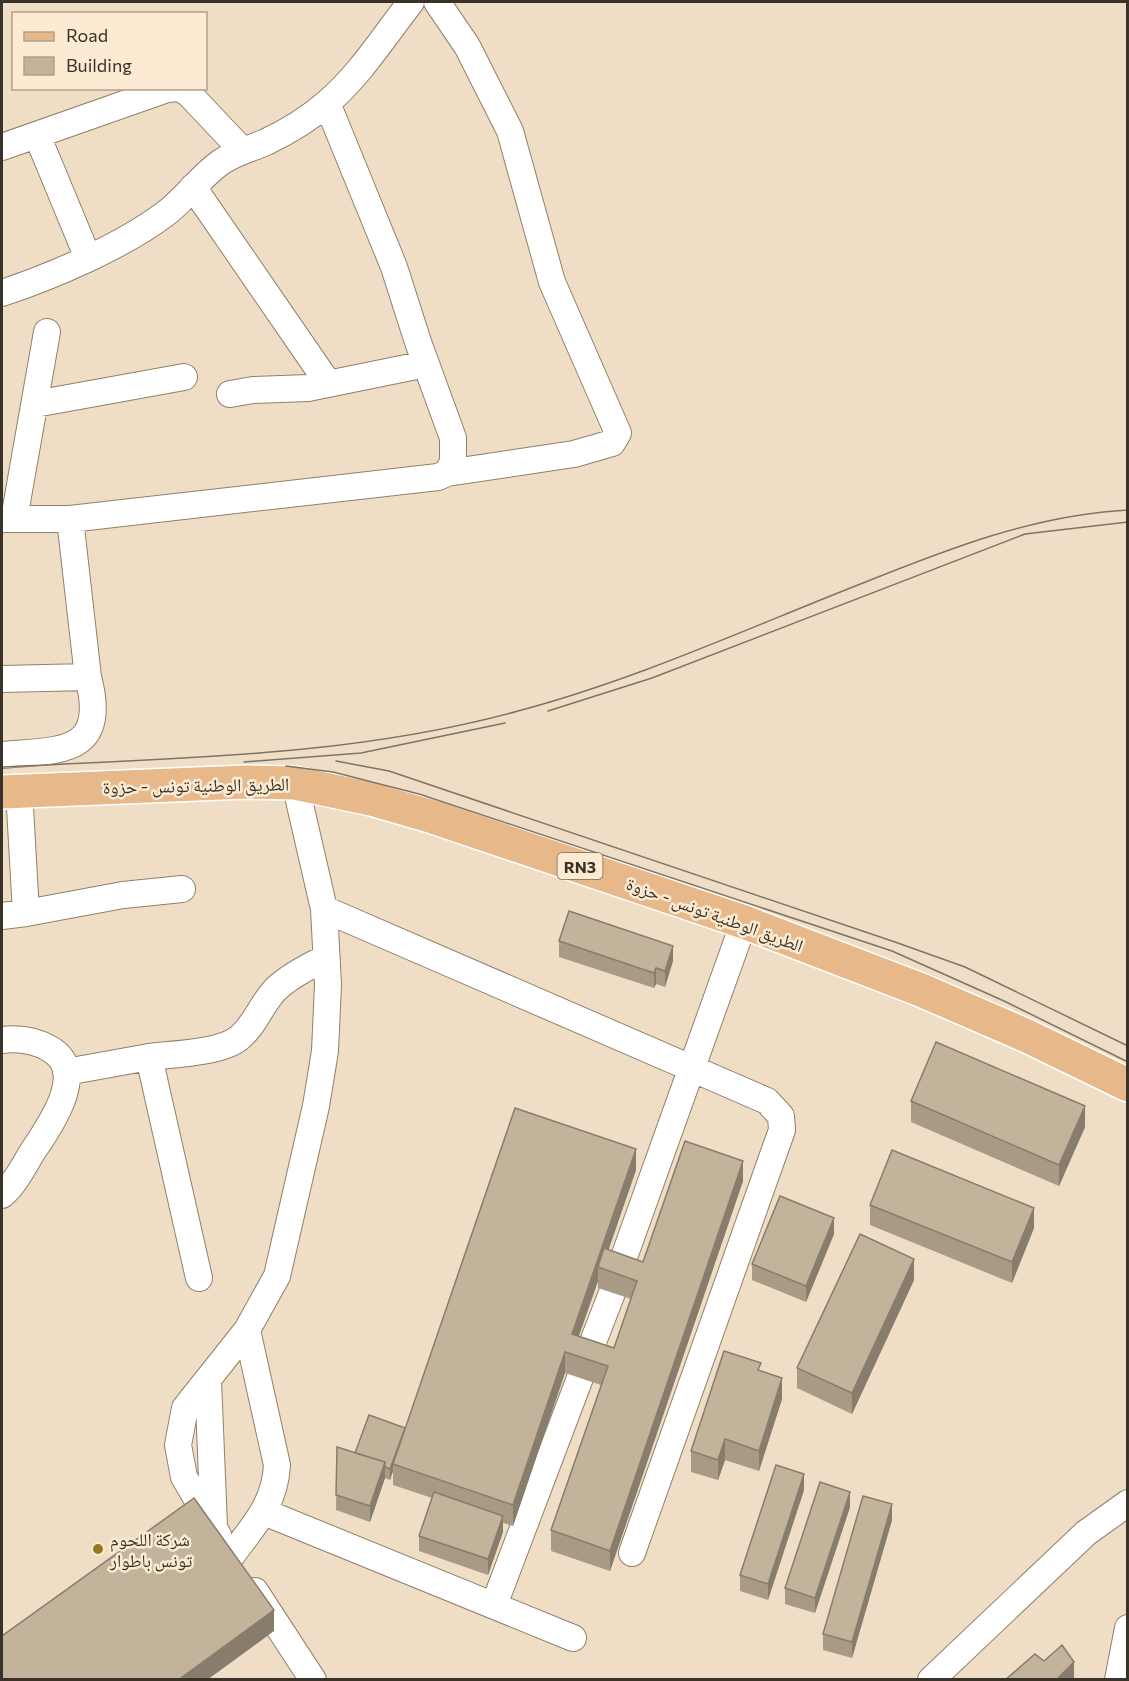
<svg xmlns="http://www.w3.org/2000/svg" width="1129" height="1681" viewBox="0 0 1129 1681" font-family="Commissioner,'Noto Naskh Arabic',sans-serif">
  <rect width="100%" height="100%" fill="#efdec5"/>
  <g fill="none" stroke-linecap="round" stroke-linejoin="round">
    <!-- minor casing -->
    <g stroke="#8f8069" stroke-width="28">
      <path id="minor" d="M437 2 467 46 510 131 552 282 618 433 612 443 574 454 447 473
        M180 88 189 94 241 149
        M37 135 88 258
        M2 147 167 89 177 88
        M193 187 328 383
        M2 293C53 276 121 247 165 214 185 199 200 177 221 162 236 152 250 149 266 142 287 132 310 118 327 103 360 75 385 35 411 2
        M230 394 253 390 308 388 426 364
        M35 404 184 377
        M2 519H70L438 477 447 473 453 462V438L418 342 394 267 327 103
        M14 519 47 332
        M2 679 88 677 70 519
        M2 755C60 750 109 755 88 677
        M324 909 767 1101 781 1116 782 1130 632 1553
        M26 913 123 895 182 889
        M2 916 26 913 19 790
        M2 1040C19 1038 35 1040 50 1049 90 1072 48 1128 31 1154 23 1168 14 1185 2 1195
        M149 1057C173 1054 221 1053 239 1038 255 1025 261 1005 275 990 288 977 309 966 326 958
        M66 1072 149 1057 199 1278
        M618 1274 744 922
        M586 1360 612 1293
        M208 1380 214 1526
        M264 1512 573 1638
        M218 1535 184 1477 178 1445 185 1408 247 1330 277 1276 316 1106 325 1051 328 985 324 909 295 783
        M232 1555C254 1525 275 1504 277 1465L247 1330
        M255 1591 313 1680
        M494 1605 580 1378
        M931 1680 1086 1533 1128 1503
        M1118 1680 1128 1628"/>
    </g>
    <!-- major casing -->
    <g stroke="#fff" stroke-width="36">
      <path id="major" d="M2 792 245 782 295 783 371 799 433 817 744 922 921 990 1027 1036 1128 1085"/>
    </g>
    <!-- minor -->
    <use href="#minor" stroke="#fff" stroke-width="26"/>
    <!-- major -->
    <use href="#major" stroke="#e6b88a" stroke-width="33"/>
    <!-- tram -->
    <path stroke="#7e7464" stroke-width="1.5" d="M548 711 652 678 1025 534 1128 522
      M336 761 389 771 895 942 965 967 1128 1046
      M244 762 361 753 505 723
      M286 766 333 772 419 794 892 951 1004 1001 1128 1062
      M2 767C174 758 351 757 518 711 635 680 746 629 858 585 945 550 1033 515 1128 510"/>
  </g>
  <!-- wall -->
  <path fill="#a89a84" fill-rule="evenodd" d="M559 941 673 961 665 987 656 984 654 988 559 957Z
    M911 1101 1085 1127 1059 1186 911 1122Z
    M636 1170 608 1250 643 1262 743 1181 610 1571 551 1551V1530L601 1385 565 1373 513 1526 503 1523V1532L488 1575 419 1551V1536L432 1498 393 1485V1471L390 1480 385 1478 370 1522 336 1510 337 1447 355 1453 405 1428ZM598 1281V1288L631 1299 614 1348 579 1336Z
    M870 1205 1034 1228 1012 1283 870 1225Z
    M834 1234 806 1302 752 1280V1264Z
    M914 1280 852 1414 797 1388V1368Z
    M761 1371 782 1399 759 1471 725 1460 718 1480 691 1472V1451Z
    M804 1490 768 1600 740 1591V1575Z
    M850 1507 815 1613 785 1604V1588Z
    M892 1520 852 1658 823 1650V1634Z"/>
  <!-- shaded-wall -->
  <path fill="#887d6c" d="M673 946V961L665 987V971Z
    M656 968V984L654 988V973Z
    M1085 1106V1127L1059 1186V1165Z
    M636 1149V1170L602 1269 598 1267V1281L572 1355V1334Z
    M743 1161V1181L610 1571V1551Z
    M1034 1208V1228L1012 1283V1262Z
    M834 1218V1234L806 1302V1286Z
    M914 1259V1280L852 1414V1393Z
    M565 1352V1373L513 1526V1505Z
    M782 1378V1399L759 1471V1451Z
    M405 1428 393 1464V1471L390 1480V1469Z
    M725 1439V1460L718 1480V1460Z
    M385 1462V1478L370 1522V1506Z
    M804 1474V1490L768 1600V1584Z
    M850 1492V1507L815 1613V1598Z
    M892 1504V1520L852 1658V1642Z
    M503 1516V1532L488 1575V1559Z
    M274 1610V1631L207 1680H178Z
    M1074 1662V1680H1056Z"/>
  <!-- building -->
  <path fill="#c3b39a" stroke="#887d6c" stroke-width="1.5" d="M569 911 673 946 665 971 656 968 654 973 559 941Z
    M936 1042 1085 1106 1059 1165 911 1101Z
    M515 1108 636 1149 572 1334 614 1348 637 1281 598 1267 604 1248 643 1262 685 1141 743 1161 610 1551 551 1530 608 1366 565 1352 513 1505 393 1464Z
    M892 1150 1034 1208 1012 1262 870 1205Z
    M780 1196 834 1218 806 1286 752 1264Z
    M860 1234 914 1259 852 1393 797 1368Z
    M724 1351 761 1363 758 1370 782 1378 759 1451 725 1439 718 1460 691 1451Z
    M369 1415 405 1428 390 1469 385 1467V1462L355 1453Z
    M337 1447 385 1462 370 1506 336 1495Z
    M776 1465 804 1474 768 1584 740 1575Z
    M820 1482 850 1492 815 1598 785 1588Z
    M434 1492 503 1516 488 1559 419 1536Z
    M863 1496 892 1504 852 1642 823 1634Z
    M194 1498 274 1610 178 1680H2V1636Z
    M1062 1645 1074 1662 1056 1680H1005L1035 1654 1044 1661Z"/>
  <!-- markers -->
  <circle fill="#977820" stroke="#fcebd2" stroke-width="2" cx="98" cy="1549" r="6"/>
  <g text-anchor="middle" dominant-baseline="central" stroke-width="5" stroke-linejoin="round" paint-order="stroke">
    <!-- shield labels -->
    <rect fill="#fcebd2" stroke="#736a5b" stroke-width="1.5" x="557.5" y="853" width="45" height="26" rx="4.5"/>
    <g font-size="16" font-weight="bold" fill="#383228">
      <text x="580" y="866">RN3</text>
    </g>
    <!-- street labels -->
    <g font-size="18" fill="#383228" stroke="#fcebd2">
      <text transform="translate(196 785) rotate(-1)">الطريق الوطنية تونس - حزوة</text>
      <text transform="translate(715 914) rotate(20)">الطريق الوطنية تونس - حزوة</text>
    </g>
    <!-- poi labels -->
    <g font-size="18" fill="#383228" stroke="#fcebd2" text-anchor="start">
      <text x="110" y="1539">شركة اللحوم<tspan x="110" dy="21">تونس باطوار</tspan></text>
    </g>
  </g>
  <!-- border -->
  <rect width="1129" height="1681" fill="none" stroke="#383228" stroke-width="6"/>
  <!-- legend -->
  <rect x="12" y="12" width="195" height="78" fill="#fcebd2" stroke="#aea18e" stroke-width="1.5"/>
  <rect x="24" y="32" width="30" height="9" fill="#e6b88a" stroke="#aea18e" stroke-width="1.5"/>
  <text x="66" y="42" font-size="18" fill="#383228">Road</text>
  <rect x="24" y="57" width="30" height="18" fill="#c3b39a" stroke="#aea18e" stroke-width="1.5"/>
  <text x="66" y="72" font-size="18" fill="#383228">Building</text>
</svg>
